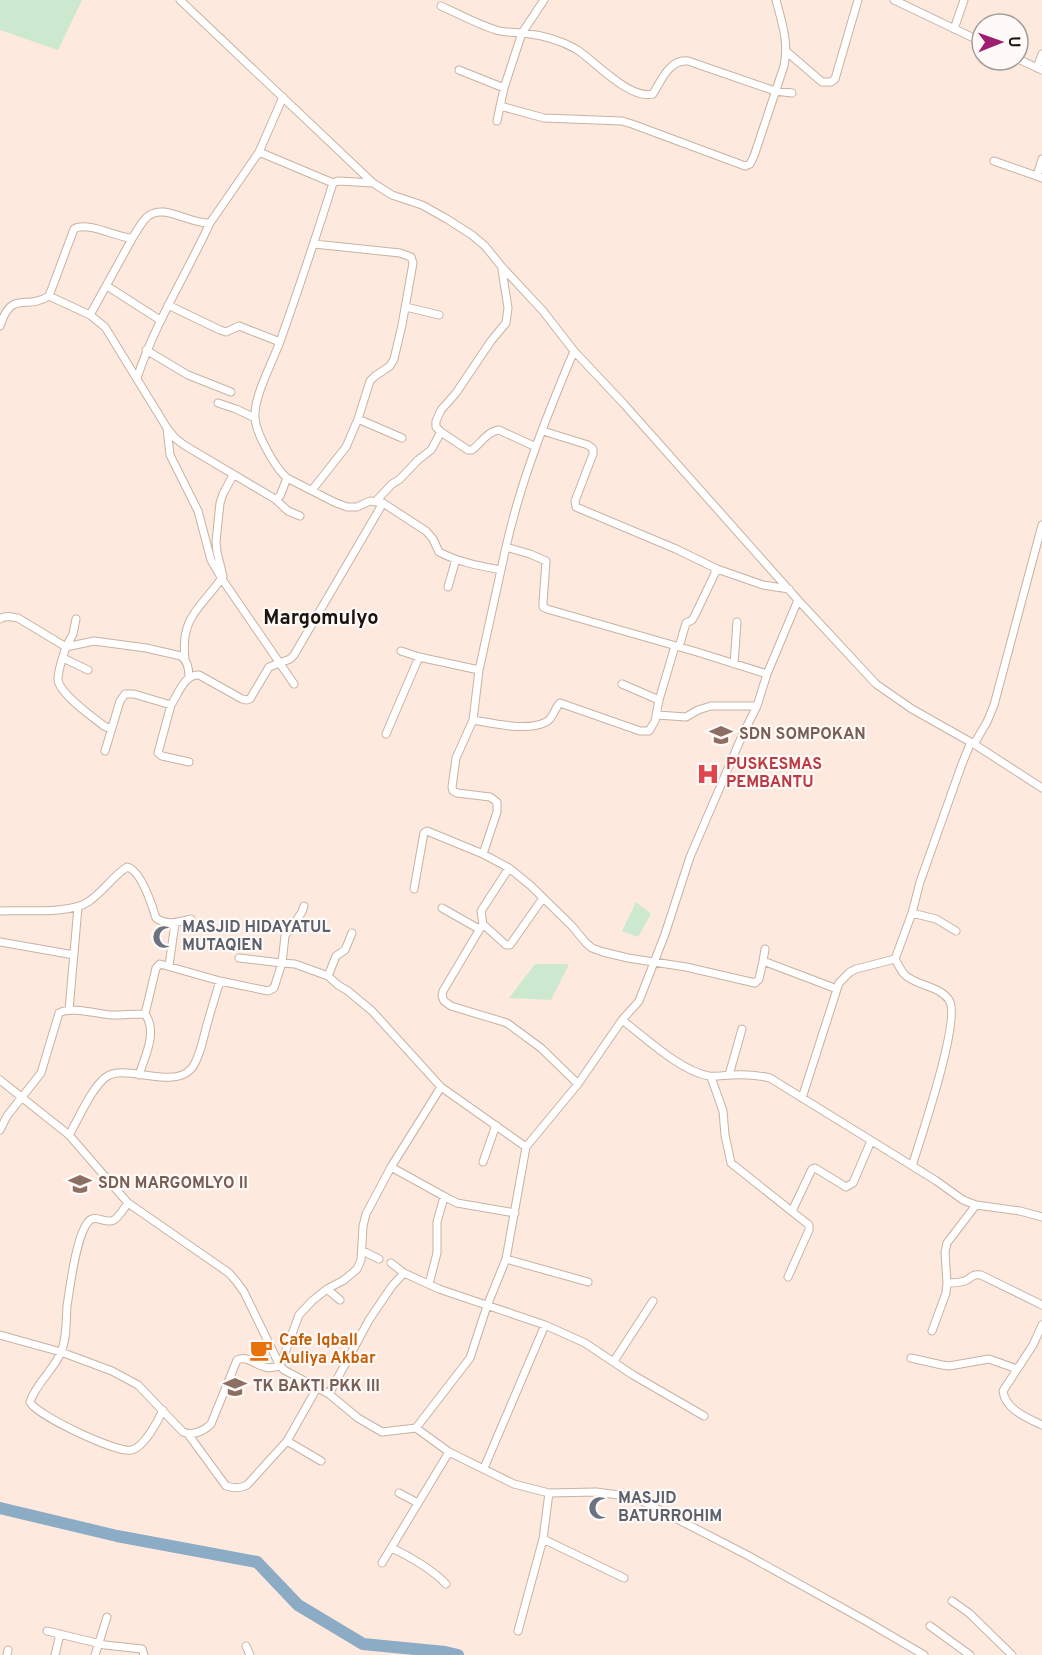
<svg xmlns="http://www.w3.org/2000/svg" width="1042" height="1655" viewBox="0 0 1042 1655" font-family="Overpass,sans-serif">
  <rect width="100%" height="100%" fill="#fde9dd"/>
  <!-- green -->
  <path fill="#cce9cf" d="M0 0H82L58 50 0 30Z
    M636 902 651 914 638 937 622 931Z
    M535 964H569L551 1000 509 998Z"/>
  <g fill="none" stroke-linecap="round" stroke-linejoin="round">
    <!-- river -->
    <path stroke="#8cabc4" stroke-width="12" d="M0 1508 117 1536 257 1562 298 1605 363 1644 445 1652 458 1655"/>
    <!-- street casing -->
    <g stroke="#c8b2a3" stroke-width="9">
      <path id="street" d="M180 0 373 183 392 195 422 205 447 219 472 235 485 246 502 267 543 311 574 351 623 403 798 600 876 684 912 709 974 744 1042 788
        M894 0 982 42
        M441 6C459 14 477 24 496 30 505 33 514 32 523 33 541 35 560 40 576 49 595 61 629 100 653 94 661 81 669 59 688 61L775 91 792 93
        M954 29 964 0
        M787 52 822 82H831L835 79 858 0
        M1018 59 1042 70
        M1037 68 1042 54
        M459 70 504 88
        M500 106 544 118 622 121 632 124 737 163 745 166 750 164 754 156 784 66C789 42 782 23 776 0
        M497 121 504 88 522 33 544 0
        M259 152 333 183
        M994 161 1042 178
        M1037 176 1042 159
        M373 183 338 181 333 183C317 234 300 285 282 336 275 358 253 396 255 418 256 434 276 469 287 478L334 502 347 507H357L370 501 383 503 426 531 433 539 439 552C458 562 480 566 501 570
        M502 270 508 308 506 323 491 341 456 393 441 410 436 421V427L441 432 468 450H472C481 443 488 431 499 430L536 447
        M107 286 160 320
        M49 296 90 315 105 327 167 428 175 438 184 445 275 499 288 511 300 516
        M168 305 220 330 226 332 239 326 280 342
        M406 307 439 315
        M90 315 133 237
        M0 326C12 289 25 311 49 296L74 229C85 221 115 236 129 238L133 237C137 231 141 223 146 218 162 201 190 225 210 223L259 152 283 97
        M146 350 188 375 231 392
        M137 378C155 323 186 275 210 223
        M218 403 236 409 255 418
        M358 419 402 438
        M167 428 170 455 198 511 211 560 222 579 294 684
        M543 431 588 445 593 449V454L575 501 576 507 676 549 717 569 695 615 692 620 686 623 679 647
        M312 490 346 447 358 419 370 381 375 376 390 366 394 359 402 325 413 263 411 257 400 253 314 244
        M275 499 280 496 287 478
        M376 501 392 484 400 479 418 460 431 450 441 432
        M506 547C521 480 547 415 574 351
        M717 569 763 585 789 589
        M448 587 456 559
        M0 619C5 615 12 617 18 618L66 647C63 657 58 669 58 679 58 693 93 717 104 726L111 729
        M66 647 94 641 146 648 181 656C188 661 189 669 189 677
        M66 647 73 634 76 619
        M401 651 419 657 479 670
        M63 658 88 670
        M185 659C180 615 202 608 223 576L217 552 216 542 220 503 223 494 233 475
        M734 664 737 622
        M767 674 697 652 547 609 543 607V603L546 561 530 554 506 547 479 670 473 720 456 758 452 787 453 791 457 793 490 797 497 802V812L483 854 509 868 530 885 572 926 586 943 592 948 603 952 628 958 686 967 755 983 759 979 763 961 837 989
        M622 684 659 700
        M171 705 158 753 162 756 189 762
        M657 715 686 717 698 710 711 706H757
        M473 720C492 723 528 732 546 722 553 719 554 709 560 703L640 731H649L655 721 659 700 675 646
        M386 734 419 657
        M974 744 987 722 994 705 1042 525
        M105 751 120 701 125 694H134L171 705C178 695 184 674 199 675L242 699 246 700 250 699 269 667 290 659 294 655 383 503
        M414 889 423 838 424 833 427 831 483 854
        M543 898 510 945H506L485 926 481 927 443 991 442 996 444 1001 451 1006 507 1023 541 1048 578 1084
        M442 908 479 929
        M0 911C23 910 70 914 88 902 103 892 113 876 127 867 141 870 152 905 156 918 167 926 179 922 191 919
        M912 913 936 919 956 931
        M483 925 481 911 509 868
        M0 942 74 955
        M239 958 282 963 285 936 302 912 304 906
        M763 961 765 949
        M169 966 175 923
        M328 976 336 956 345 950 352 933
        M69 1010 78 907
        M622 1020C645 1037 680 1071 709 1076 716 1077 725 1075 732 1075 746 1074 757 1075 770 1078L935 1180 963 1200 976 1205 1020 1211 1042 1217
        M139 1075C145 1056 158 1032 145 1014
        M729 1075 742 1029
        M711 1077 723 1111 725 1135 731 1163 809 1225V1230L788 1277
        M0 1080 69 1135 128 1203 229 1273 236 1281 244 1292 280 1366 284 1370 329 1394 358 1418 382 1432 416 1428 449 1452 514 1484 549 1493 596 1492 626 1496 644 1502 747 1555 866 1621 924 1655
        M802 1098 839 983 850 972 856 969 895 959
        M0 1130 7 1116 41 1073 59 1013C70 1006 98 1014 111 1015 122 1015 134 1014 145 1014L156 968 160 964 220 981 268 991 274 988 282 963 295 964 328 976 338 985 348 991 372 1011 441 1087 526 1147
        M69 1135C78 1120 92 1087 106 1077 125 1063 172 1090 191 1069 200 1059 204 1034 208 1021 212 1007 216 994 220 981
        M483 1162 496 1125
        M912 1166C920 1140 962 1018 949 1000 940 986 917 986 905 975 901 971 898 964 895 959L912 913 920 882 962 764 971 742
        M391 1167 449 1199 457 1203 515 1213
        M128 1203C124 1208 119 1217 114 1220 105 1225 96 1213 88 1222 76 1237 70 1287 67 1306 66 1321 67 1338 61 1352 54 1370 36 1383 30 1402 36 1415 118 1454 132 1450 144 1447 158 1421 163 1410
        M792 1211 812 1169 815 1168 846 1187 853 1183 871 1141
        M363 1251 379 1259
        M506 1259 588 1282
        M391 1263 404 1273
        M947 1283C954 1283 961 1283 967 1280 973 1276 973 1274 981 1275L1042 1305
        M429 1284 437 1253V1222L444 1197
        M327 1289 340 1300
        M1042 1325 1033 1345 1003 1391C1005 1409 1027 1418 1042 1425
        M932 1331 946 1293 947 1283 945 1252 947 1243 976 1205
        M0 1335 61 1352 112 1371 138 1385 183 1432C193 1436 204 1431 211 1424L237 1360C248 1355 254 1365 265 1367 270 1369 275 1367 280 1366L299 1315 312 1301 327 1289 344 1280 357 1269 361 1260 363 1226 366 1214 391 1167 441 1087
        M911 1358 942 1365 949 1366 989 1359 1017 1369
        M614 1361 653 1301
        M329 1394 369 1320 392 1286 404 1273 439 1289 545 1325 585 1343 633 1375 704 1416
        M416 1428 470 1358 487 1306 506 1259 526 1147 578 1084 622 1020 639 1001 665 934 690 857 742 736 757 706 767 674 798 600
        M188 1434 226 1486C234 1488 239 1489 247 1485L287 1441 317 1388
        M287 1441 321 1461
        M484 1468 545 1325
        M399 1493 418 1503
        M543 1539 624 1578
        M392 1548C409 1556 433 1570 446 1584
        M382 1563 449 1452
        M952 1601 969 1613 1012 1655
        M930 1626 970 1655
        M47 1631 105 1645 142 1649 144 1655
        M518 1631 543 1539 549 1493
        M246 1646 250 1655
        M7 1655 8 1650
        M55 1655 60 1634
        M95 1655 107 1617"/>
    </g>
    <!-- street -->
    <use href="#street" stroke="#fff" stroke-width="7"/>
  </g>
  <!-- icons -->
  <defs>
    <g id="school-bare" transform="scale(1.8)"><path d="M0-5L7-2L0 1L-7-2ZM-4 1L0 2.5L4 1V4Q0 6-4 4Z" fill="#8d6e63" stroke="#fffaf7" stroke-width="2.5" paint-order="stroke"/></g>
    <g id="hospital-bare" transform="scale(1.8)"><path d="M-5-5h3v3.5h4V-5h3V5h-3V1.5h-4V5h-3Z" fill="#e0444e" stroke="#fffaf7" stroke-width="2.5" paint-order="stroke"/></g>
    <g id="mosque-bare" transform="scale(1.8)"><path d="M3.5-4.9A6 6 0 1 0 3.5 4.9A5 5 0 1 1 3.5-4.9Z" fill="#6b7280" stroke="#fffaf7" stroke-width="2.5" paint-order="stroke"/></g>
    <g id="cafe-bare" transform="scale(1.8)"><path d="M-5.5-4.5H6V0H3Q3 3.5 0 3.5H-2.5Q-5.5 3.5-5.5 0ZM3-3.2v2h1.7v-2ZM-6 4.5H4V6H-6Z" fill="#e8710a" stroke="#fffaf7" stroke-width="2.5" paint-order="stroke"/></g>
  </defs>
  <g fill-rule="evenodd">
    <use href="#school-bare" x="721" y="735"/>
    <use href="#hospital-bare" x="708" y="774"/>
    <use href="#mosque-bare" x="164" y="937"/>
    <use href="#school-bare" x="80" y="1184"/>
    <use href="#cafe-bare" x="261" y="1350"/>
    <use href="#school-bare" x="235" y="1387"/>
    <use href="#mosque-bare" x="600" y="1508"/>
  </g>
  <g text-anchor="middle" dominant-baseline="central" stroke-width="4.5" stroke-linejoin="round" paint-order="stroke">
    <!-- education labels -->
    <g font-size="16" font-weight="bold" fill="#785e54" stroke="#fffaf7" text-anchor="start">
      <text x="739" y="735">SDN SOMPOKAN</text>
      <text x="98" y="1184">SDN MARGOMLYO II</text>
      <text x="253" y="1387">TK BAKTI PKK III</text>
    </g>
    <!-- health labels -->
    <g font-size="16" font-weight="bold" fill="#be3a42" stroke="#fffaf7" text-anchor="start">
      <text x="726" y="765">PUSKESMAS<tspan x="726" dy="18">PEMBANTU</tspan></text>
    </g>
    <!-- worship labels -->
    <g font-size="16" font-weight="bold" fill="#5b616d" stroke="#fffaf7" text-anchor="start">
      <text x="182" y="928">MASJID HIDAYATUL<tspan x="182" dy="18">MUTAQIEN</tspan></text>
      <text x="618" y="1499">MASJID<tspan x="618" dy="18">BATURROHIM</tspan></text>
    </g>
    <!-- food labels -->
    <g font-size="16" font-weight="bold" fill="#c56008" stroke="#fffaf7" text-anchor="start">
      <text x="279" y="1341">Cafe Iqball<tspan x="279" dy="18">Auliya Akbar</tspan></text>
    </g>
    <!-- quarter labels -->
    <g font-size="20" font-weight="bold" fill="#1c140f" stroke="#fffaf7">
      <text x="321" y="619">Margomulyo</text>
    </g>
  </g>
  <!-- north arrow -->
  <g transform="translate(1000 42) rotate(89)"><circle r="28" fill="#fffaf7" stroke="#a49e9a" stroke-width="1.5"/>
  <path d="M0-4.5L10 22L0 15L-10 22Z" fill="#9f1e71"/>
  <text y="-9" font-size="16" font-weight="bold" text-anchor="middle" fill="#1c140f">U</text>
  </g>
</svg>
